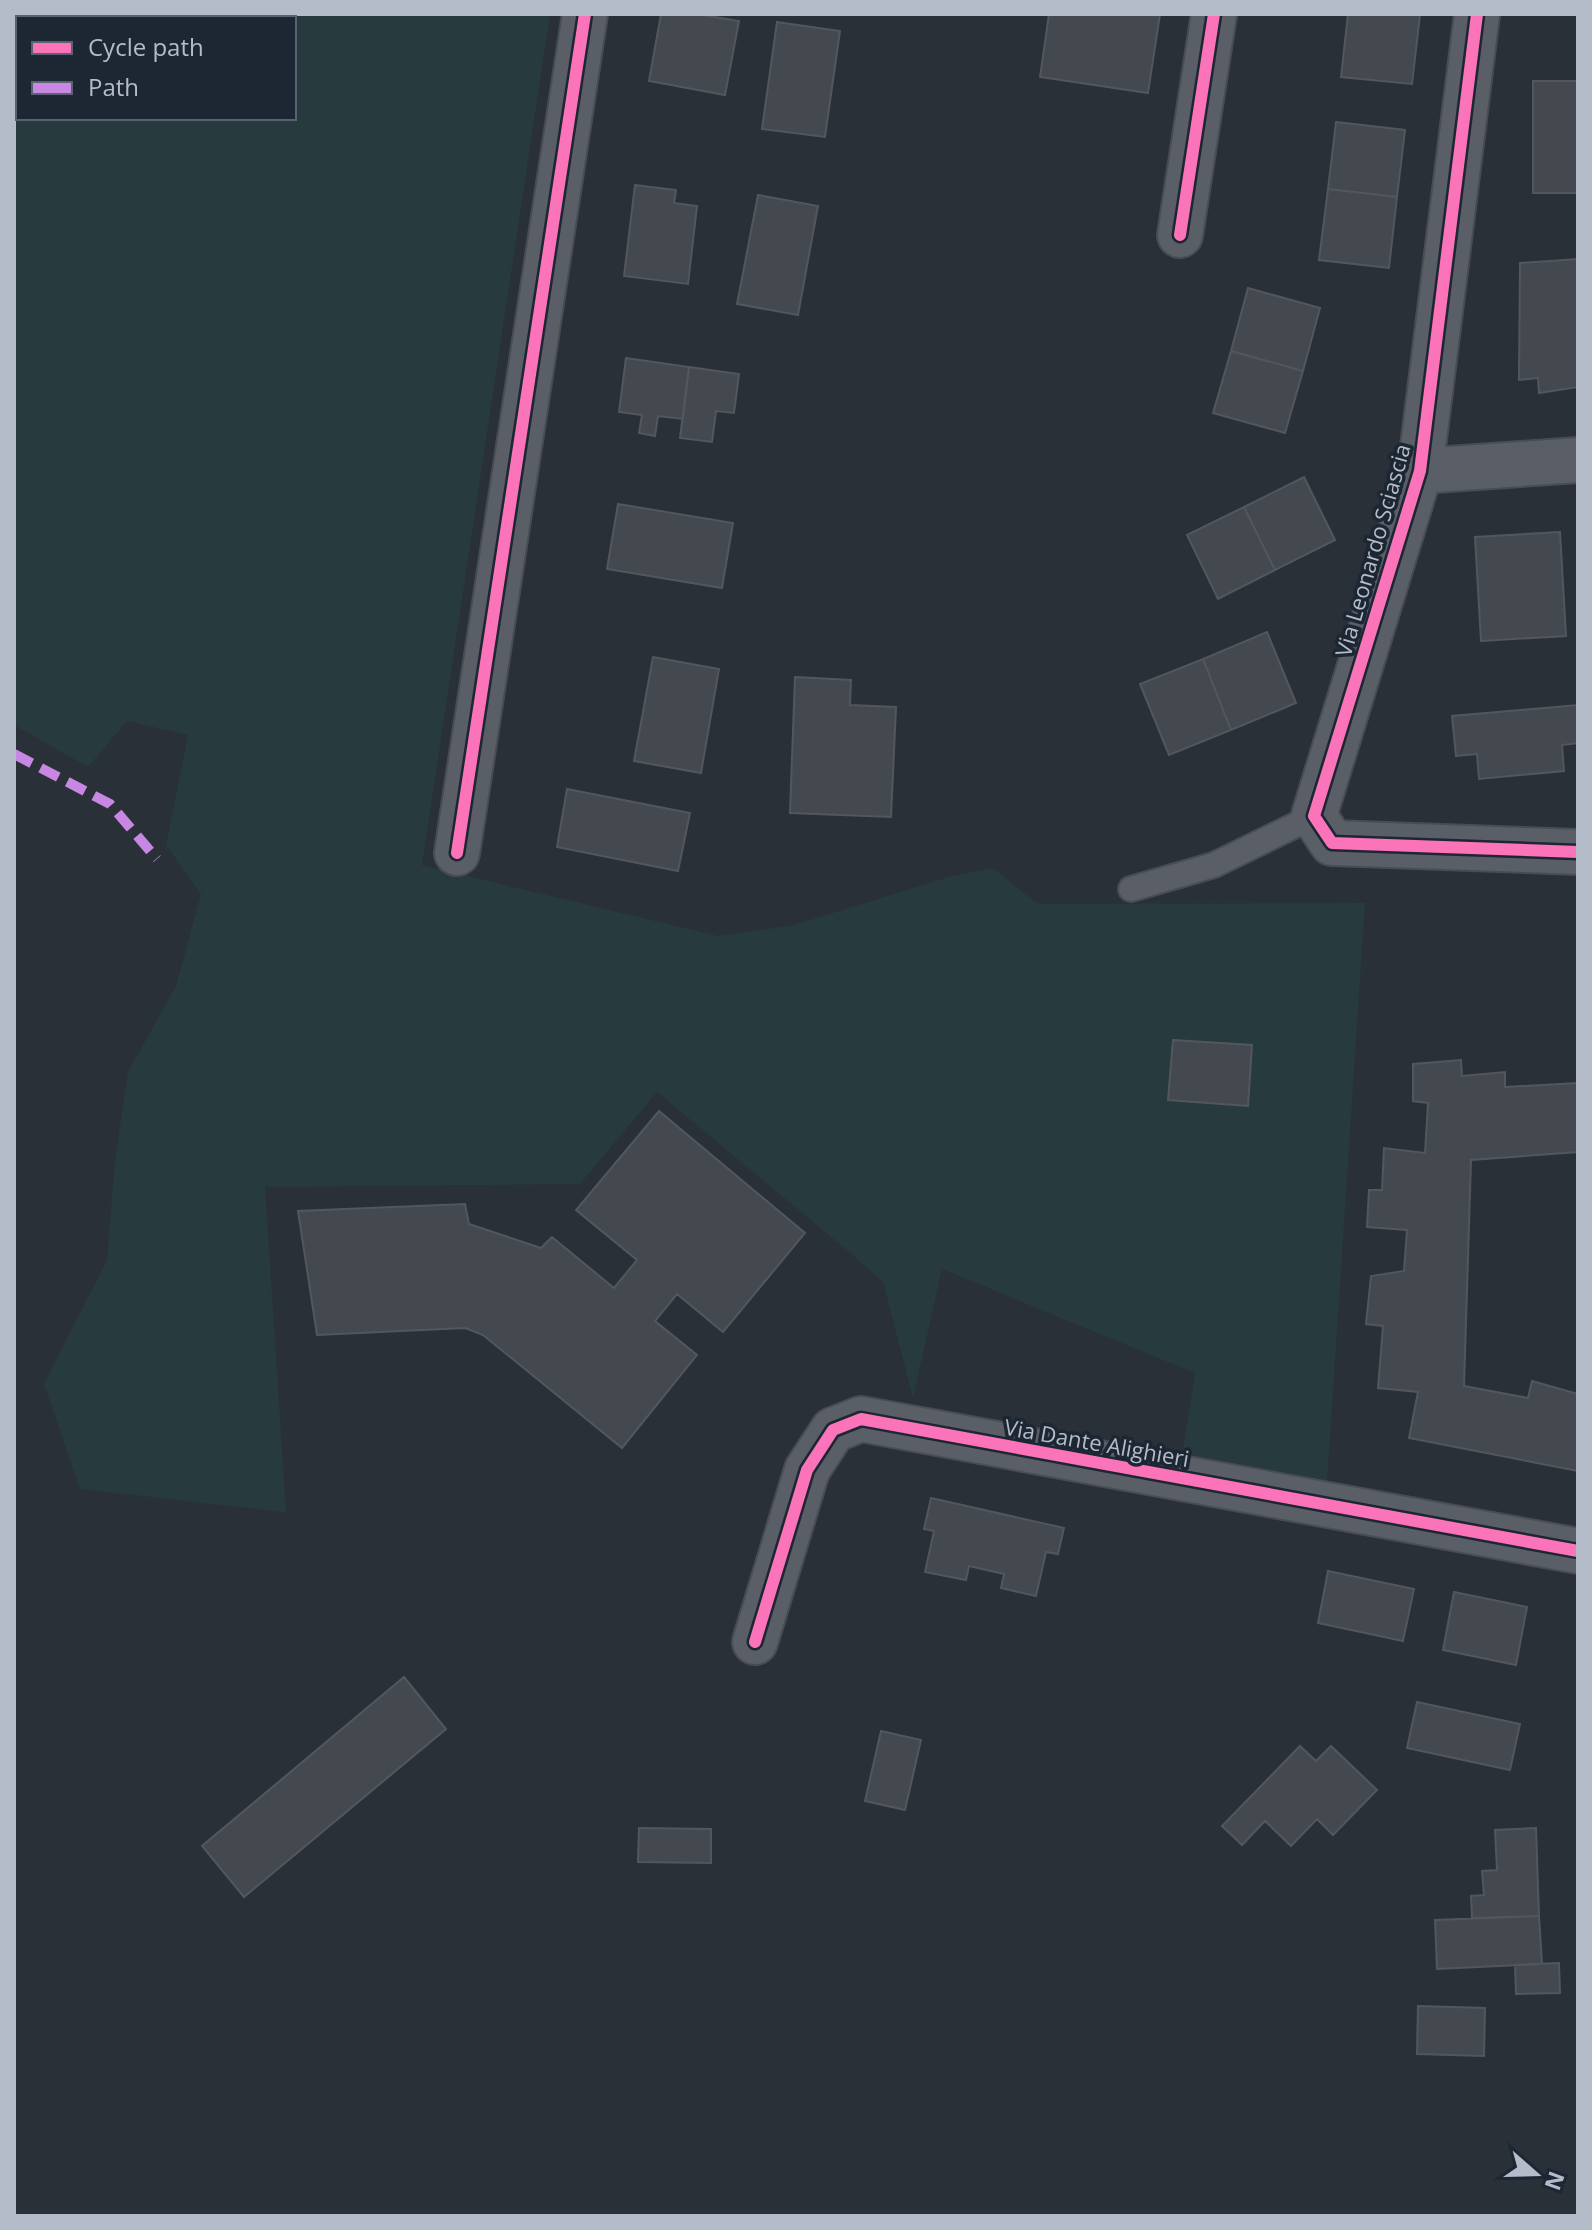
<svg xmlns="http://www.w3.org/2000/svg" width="1592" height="2230" viewBox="0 0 1592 2230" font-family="'Open Sans',sans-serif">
  <rect width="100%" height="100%" fill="#2a3038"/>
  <!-- green -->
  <path fill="#273a3e" d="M137 14H550L422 865 718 936 794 925 952 876 993 868 1038 904 1365 903 1327 1483 1182 1455 1195 1373 942 1269 913 1398 883 1282 849 1252 657 1092 580 1184 265 1187 286 1512 80 1489 44 1384 107 1260 115 1160 128 1072 176 986 201 894 166 845 188 735 127 721 88 767 14 725V34H18V118H294V18H113Z"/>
  <!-- building -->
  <path fill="#444950" stroke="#52575f" stroke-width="2" d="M661 14H697L739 21 725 95 649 81Z
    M1049 14H1160L1148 93 1040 77Z
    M1348 14 1420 15 1412 84 1341 77Z
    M777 22 840 31 825 137 762 129Z
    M1533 81H1578V193H1533Z
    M1336 122 1405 130 1397 197 1328 189Z
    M635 185 676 190 674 203 697 206 688 284 624 276Z
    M1328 189 1397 197 1389 268 1319 260Z
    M758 195 818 206 798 315 737 304Z
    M1578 259V387L1539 393 1538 378 1519 380 1520 263Z
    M1248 288 1320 308 1303 371 1231 351Z
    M1231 351 1303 371 1285 433 1213 413Z
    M626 358 689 367 683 419 658 416 655 436 639 433 642 415 619 412Z
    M689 367 739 374 734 413 716 411 712 442 680 438Z
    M1304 477 1335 540 1275 570 1244 507Z
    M618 504 733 523 722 588 607 569Z
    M1244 507 1275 570 1218 599 1187 535Z
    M1560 532 1566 636 1481 641 1475 537Z
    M1267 632 1296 703 1231 730 1203 659Z
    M653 657 719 669 701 773 634 761Z
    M1203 659 1231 730 1169 755 1140 684Z
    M795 677 851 680 850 705 896 707 891 817 790 813Z
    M1578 705V743L1562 745 1564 771 1479 779 1477 754 1456 756 1452 716Z
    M567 789 690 813 678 871 557 847Z
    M1173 1040 1252 1045 1248 1106 1168 1100Z
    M1461 1060 1462 1076 1505 1072V1087L1578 1083V1152L1471 1160 1464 1386 1528 1398 1532 1381 1578 1394V1471L1409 1438 1418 1392 1378 1388 1383 1326 1366 1324 1371 1276 1404 1271 1407 1230 1367 1227 1369 1190H1382L1384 1148 1425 1153 1428 1103 1413 1101V1064Z
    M659 1111 805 1233 723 1332 677 1294 655 1321 697 1355 622 1448 483 1335 465 1328 317 1335 298 1211 465 1204 469 1224 541 1248 552 1237 614 1288 637 1260 576 1210Z
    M931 1498 1064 1528 1058 1554 1046 1552 1036 1596 1001 1588 1004 1574 969 1566 966 1580 925 1572 934 1531 924 1529Z
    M1328 1571 1414 1589 1403 1641 1318 1623Z
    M1454 1592 1527 1607 1516 1665 1443 1650Z
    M404 1677 446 1729 244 1897 202 1846Z
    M1417 1702 1520 1724 1510 1770 1407 1748Z
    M881 1731 921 1740 905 1810 865 1801Z
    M1300 1746 1316 1761 1331 1746 1377 1790 1333 1835 1317 1819 1291 1846 1265 1821 1242 1845 1222 1826Z
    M639 1828 711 1829V1863L638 1862Z
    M1536 1828 1539 1916 1472 1918 1471 1896 1484 1895 1482 1871 1497 1870 1495 1830Z
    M1539 1916 1542 1964 1437 1969 1435 1920Z
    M1559 1963 1560 1993 1516 1994 1515 1965Z
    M1418 2006 1485 2008 1484 2056 1417 2054Z"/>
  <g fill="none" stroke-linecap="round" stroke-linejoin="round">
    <!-- lane casing -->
    <g stroke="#484c53" stroke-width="28">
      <path id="lane" d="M1131 889 1214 865 1314 816"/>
    </g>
    <!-- street casing -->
    <g stroke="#484c53" stroke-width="48">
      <path id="street" d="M1477 14 1420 471 1314 816 1332 843 1578 852
        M1180 235 1214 14
        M1420 471 1578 460
        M457 853 585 14
        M755 1642 807 1470 833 1430 861 1419 1578 1551"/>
    </g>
    <!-- lane -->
    <use href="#lane" stroke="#5a5e66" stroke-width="24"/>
    <!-- street -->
    <use href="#street" stroke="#5a5e66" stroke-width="44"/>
    <!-- quiet -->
    <path stroke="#c787e3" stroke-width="10" stroke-dasharray="20 10" stroke-linecap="butt" d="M14 754 110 804 157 859"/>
    <!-- cycleway casing -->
    <g stroke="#1d2633" stroke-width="17">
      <path id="cycleway" d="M1477 14 1420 471 1314 816 1332 843 1578 852
        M1180 235 1214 14
        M457 853 585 14
        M755 1642 807 1470 833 1430 861 1419 1578 1551"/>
    </g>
    <!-- cycleway -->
    <use href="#cycleway" stroke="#fb73b8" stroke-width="12"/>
  </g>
  <g text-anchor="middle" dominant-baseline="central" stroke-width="7" stroke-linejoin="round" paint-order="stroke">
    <!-- street labels -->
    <g font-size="22" fill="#b4bcc9" stroke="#1d2633">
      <text transform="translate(1372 550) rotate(-74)">Via Leonardo Sciascia</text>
      <text transform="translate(1097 1442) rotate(10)">Via Dante Alighieri</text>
    </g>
  </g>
  <!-- border -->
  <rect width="1592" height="2230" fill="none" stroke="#b4bcc9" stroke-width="32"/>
  <!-- legend -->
  <rect x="16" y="16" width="280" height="104" fill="#1d2633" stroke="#59626f" stroke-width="2"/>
  <rect x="32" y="42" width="40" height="12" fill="#fb73b8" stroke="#59626f" stroke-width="2"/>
  <text x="88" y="56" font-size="24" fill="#b4bcc9">Cycle path</text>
  <rect x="32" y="82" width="40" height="12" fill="#c787e3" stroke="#59626f" stroke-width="2"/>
  <text x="88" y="96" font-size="24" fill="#b4bcc9">Path</text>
  <!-- north arrow -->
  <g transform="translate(1536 2174) rotate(110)" stroke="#1d2633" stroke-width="6" paint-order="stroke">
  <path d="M0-6L14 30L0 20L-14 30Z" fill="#b4bcc9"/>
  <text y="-12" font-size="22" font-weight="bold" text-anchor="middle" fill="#b4bcc9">N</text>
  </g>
</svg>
